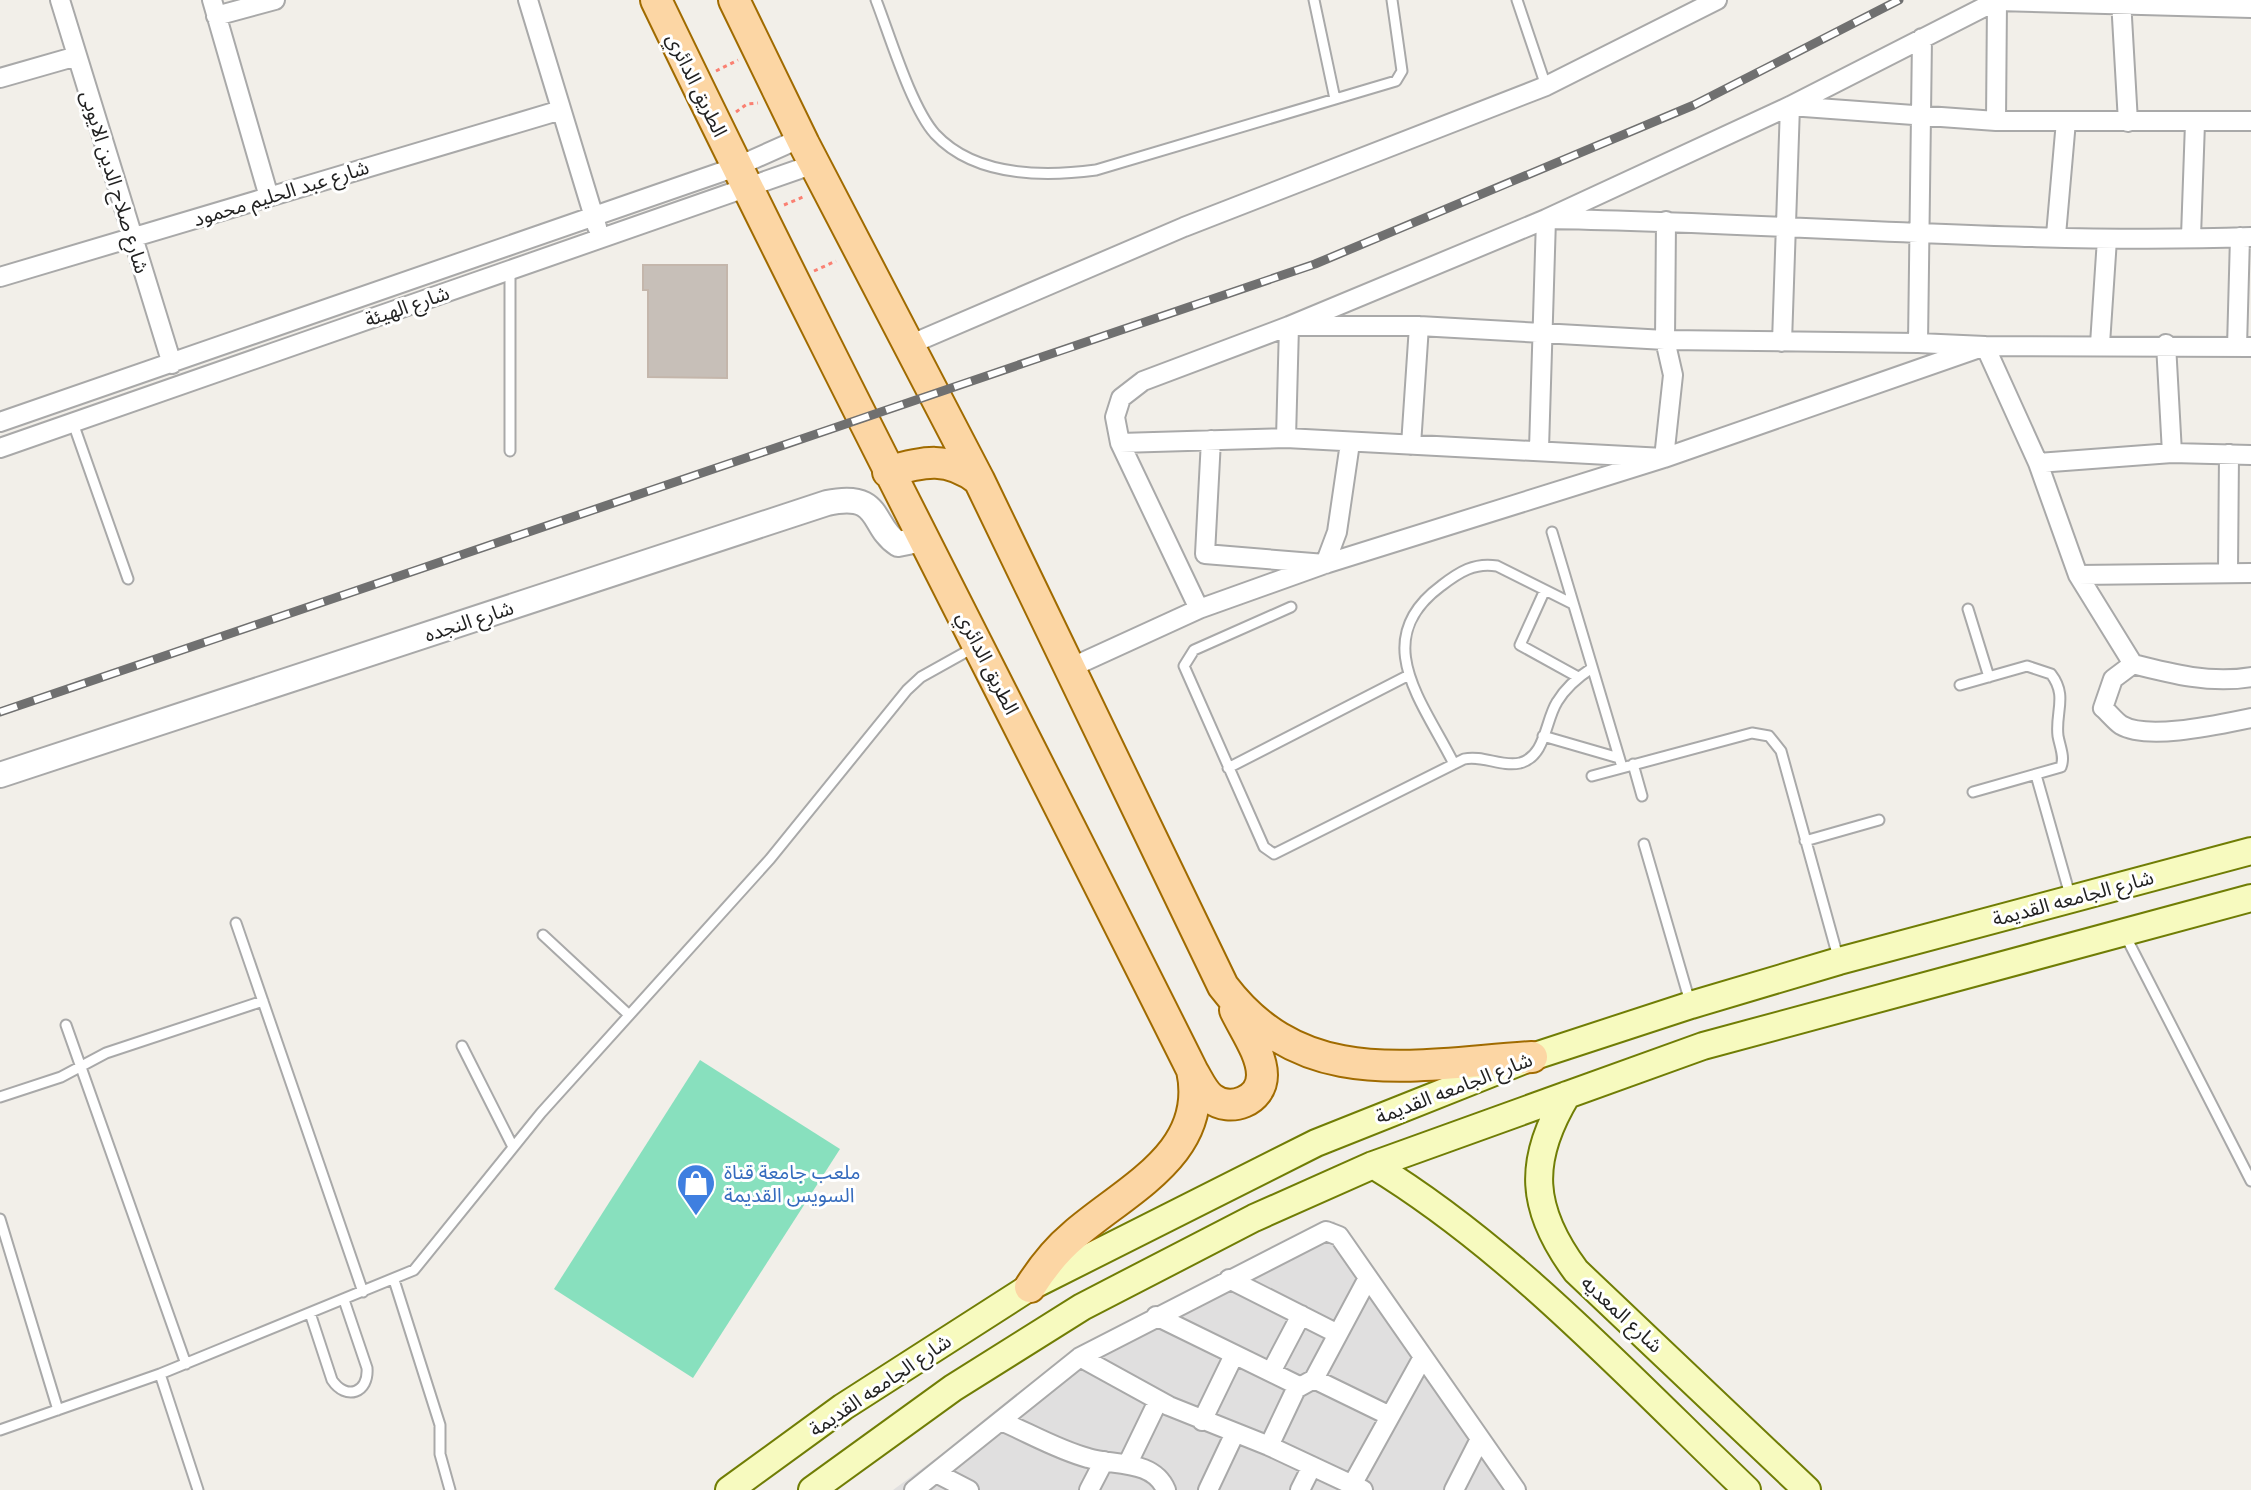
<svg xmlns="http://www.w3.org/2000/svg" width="2251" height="1490" viewBox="0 0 2251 1490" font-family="Figtree,'Noto Sans Arabic',sans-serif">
  <rect width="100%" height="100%" fill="#f2efe9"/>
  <!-- residential -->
  <path fill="#e0dfdf" d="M1334 1221 1520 1490H893L1088 1346Z"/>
  <!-- pitch -->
  <path fill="#88e0be" d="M700 1060 840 1149 693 1378 554 1289Z"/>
  <!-- building -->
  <path fill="#c7bfb8" stroke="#c4b6ab" stroke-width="2" d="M643 265H727V378L648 377V290H643Z"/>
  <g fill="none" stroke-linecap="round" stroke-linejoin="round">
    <!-- service casing -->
    <g stroke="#a9a9a9" stroke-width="13">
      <path id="service" d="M876 0C890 36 911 107 935 134 975 177 1043 177 1096 170L1396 81 1402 71 1392 0
        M1314 0 1335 99
        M1517 0 1546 86
        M73 423 128 579
        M510 451V271
        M1552 532 1622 767
        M1544 592 1520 645 1578 677
        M1291 607 1194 650 1184 666 1264 847 1274 854 1464 759C1483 755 1501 767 1520 763 1546 756 1545 721 1557 702 1566 687 1578 677 1592 668
        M1968 609 1989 677
        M1960 685 2027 666 2051 674C2068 696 2055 712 2058 736 2060 747 2065 757 2061 767L1973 792
        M1543 736 1619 758
        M1454 764C1423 702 1368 640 1441 586 1459 572 1475 562 1497 566L1573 604
        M1633 764 1642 796
        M1228 768 1409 675
        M2036 775 2070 895
        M1592 776 1752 733 1769 736 1781 751 1838 957
        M1805 841 1879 820
        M1644 844 1690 1002
        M236 923 363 1292
        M543 935 628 1014
        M2125 935 2251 1181
        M66 1025 186 1364
        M462 1046 513 1147
        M0 1097 61 1077 106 1053 263 1001
        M0 1219 58 1410
        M394 1280 440 1425V1454L450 1490
        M310 1313 332 1380C346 1401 369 1393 367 1368L344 1300
        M160 1374 198 1490
        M0 1430 160 1374 414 1270 541 1113 770 859 907 690 921 677 973 648"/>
    </g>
    <!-- minor casing -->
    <g stroke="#a9a9a9" stroke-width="22">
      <path id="minor" d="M60 0 172 364
        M212 0 269 197
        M528 0 597 227
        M2121 0 2128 122
        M216 16 275 0
        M0 78 77 56
        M1996 121 1997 1 2251 8
        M2056 235 2066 121
        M2191 236 2195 123
        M0 277 561 110
        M1782 342 1790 106 1996 121H2251
        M1918 343 1985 346 2038 463 2078 575 2133 664 2113 679 2103 708C2109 713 2115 721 2121 725 2148 741 2221 724 2251 718
        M2100 344 2107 239
        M2166 344 2172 453
        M909 345 1184 227 1546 86 1717 0
        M2237 347 2240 237
        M0 422 736 167 801 138
        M1286 438 1289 326H1419L1665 340 1918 343 1922 38
        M1211 440 1205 554 1325 564 1337 532 1350 443
        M1120 443 1286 438 1664 458 1673 375 1665 340 1666 221
        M1411 445 1419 326
        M0 448 814 164
        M1539 449 1546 219C1781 222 2016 245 2251 237
        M2038 463 2172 453 2251 455
        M2228 571 2229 454
        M2078 575 2251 573
        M1199 609 1120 443 1115 417 1121 398 1143 381 1289 326 1546 219 1790 106 1998 0
        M2133 664C2172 674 2211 684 2251 677
        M1070 668 1199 609 1325 564 1664 458 1985 346 2251 347
        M1229 1279 1338 1334
        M1156 1316 1299 1386
        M1080 1357 1169 1406 1269 1446 1363 1490
        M1271 1372 1301 1315
        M1314 1379 1368 1278
        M1001 1421C1029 1433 1058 1450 1088 1458 1113 1466 1153 1459 1166 1490
        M1202 1421 1234 1355
        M1269 1446 1296 1389 1314 1379 1390 1416
        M1128 1463 1158 1401
        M936 1473 969 1490
        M1352 1485 1423 1357
        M914 1490 1080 1357 1326 1231 1339 1236 1516 1490
        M1089 1490 1104 1461
        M1208 1490 1234 1435
        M1300 1490 1312 1466
        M1454 1490 1480 1439"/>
    </g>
    <!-- tertiary casing -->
    <g stroke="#a9a9a9" stroke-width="28">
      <path id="tertiary" d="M0 775 827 503C883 491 870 526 898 544L923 539"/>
    </g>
    <!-- secondary casing -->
    <g stroke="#707d05" stroke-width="30">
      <path id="secondary" d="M1567 1095C1527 1161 1530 1209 1576 1271L1807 1490
        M1373 1165C1511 1249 1630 1378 1747 1490
        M729 1490 843 1407 1030 1287 1316 1143 1532 1057 1691 1005 1839 961 2251 851
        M812 1490 953 1388 1082 1307 1254 1218 1373 1165 1703 1046 2251 898"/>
    </g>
    <!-- primary casing -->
    <g stroke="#a06b00" stroke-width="34">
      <path id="primary" d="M656 0C829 359 1014 713 1192 1070 1210 1153 1127 1189 1074 1235 1056 1250 1042 1268 1030 1287
        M734 0 804 144 979 480 1223 986C1304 1093 1416 1064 1532 1057
        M888 472C924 461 948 456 979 480
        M1193 1072C1198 1080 1203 1092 1211 1098 1230 1113 1262 1101 1262 1075 1262 1054 1244 1029 1235 1010"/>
    </g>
    <!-- path -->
    <path stroke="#fa8072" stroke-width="3" stroke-dasharray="4 4" stroke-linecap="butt" d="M716 71 738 60
      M736 112 747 104 758 103
      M784 205 803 197
      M814 271 836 261"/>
    <!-- service -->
    <use href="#service" stroke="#fff" stroke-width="9"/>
    <!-- minor -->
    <use href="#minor" stroke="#fff" stroke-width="18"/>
    <!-- tertiary -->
    <use href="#tertiary" stroke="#fff" stroke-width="24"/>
    <!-- secondary -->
    <use href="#secondary" stroke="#f7fabf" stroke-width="26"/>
    <!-- primary -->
    <use href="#primary" stroke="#fcd6a4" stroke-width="30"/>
    <!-- rail casing -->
    <g stroke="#707070" stroke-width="9">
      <path id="rail" d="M0 712 1315 264 1694 105 1899 0"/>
    </g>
    <!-- rail -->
    <use href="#rail" stroke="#fff" stroke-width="6" stroke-dasharray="18" stroke-linecap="butt"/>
  </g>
  <!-- icons -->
  <defs>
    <g id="shop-pin" transform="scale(2)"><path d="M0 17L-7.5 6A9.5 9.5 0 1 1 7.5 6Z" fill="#3f7fe0" stroke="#fff"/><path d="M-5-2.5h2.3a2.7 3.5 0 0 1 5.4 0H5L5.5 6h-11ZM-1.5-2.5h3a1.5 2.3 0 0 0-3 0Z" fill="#fff"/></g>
  </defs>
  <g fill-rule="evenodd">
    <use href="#shop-pin" x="696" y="1183"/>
  </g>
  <g text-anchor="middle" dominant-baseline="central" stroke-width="6" stroke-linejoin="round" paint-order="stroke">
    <!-- street labels -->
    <g font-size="20" fill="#222" stroke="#fff">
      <text transform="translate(697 85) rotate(64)">الطريق الدائري</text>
      <text transform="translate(115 182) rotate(73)">شارع صلاح الدين الايوبى</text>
      <text transform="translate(281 193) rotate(-17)">شارع عبد الحليم محمود</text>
      <text transform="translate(407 306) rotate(-19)">شارع الهيئة</text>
      <text transform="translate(469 621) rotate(-18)">شارع النجده</text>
      <text transform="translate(988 663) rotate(63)">الطريق الدائري</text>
      <text transform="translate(2073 898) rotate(-15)">شارع الجامعه القديمة</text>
      <text transform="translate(1454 1088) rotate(-21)">شارع الجامعه القديمة</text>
      <text transform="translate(1622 1314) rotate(43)">شارع المعديه</text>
      <text transform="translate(880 1385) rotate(-34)">شارع الجامعه القديمة</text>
    </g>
    <!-- shop labels -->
    <g font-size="20" fill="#366cbe" stroke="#fff" text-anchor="start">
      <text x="724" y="1172">ملعب جامعة قناة<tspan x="724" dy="23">السويس القديمة</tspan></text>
    </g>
  </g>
</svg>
